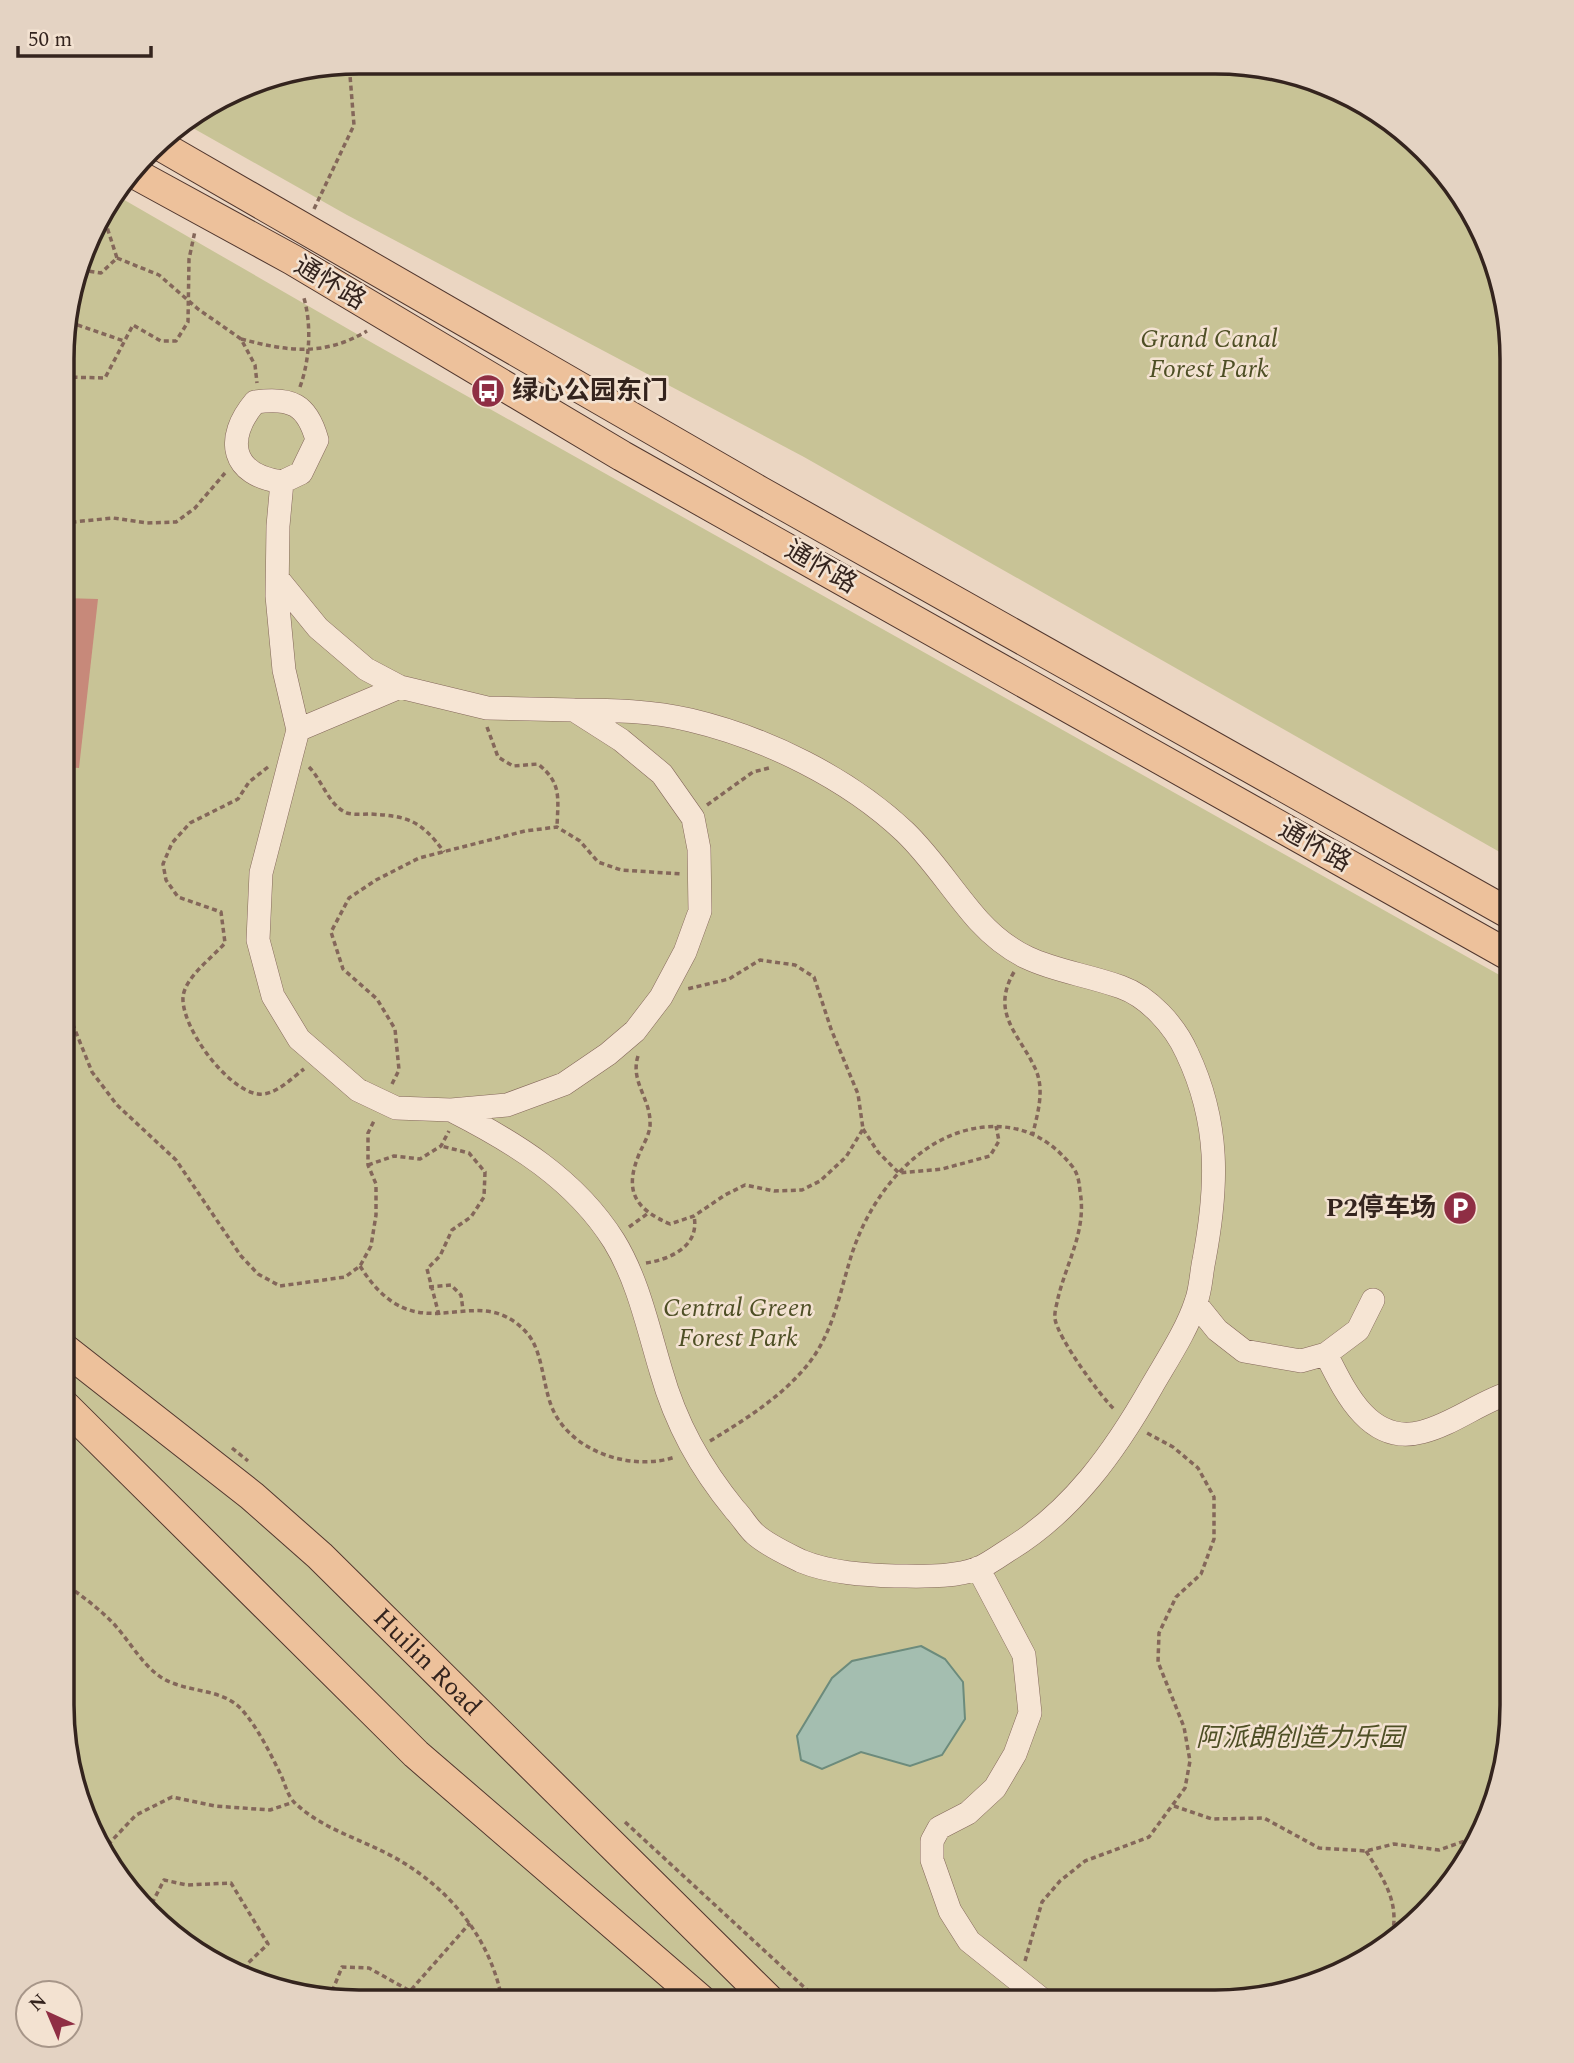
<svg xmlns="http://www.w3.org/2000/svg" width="1574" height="2063" viewBox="0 0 1574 2063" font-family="Spectral,'Noto Sans SC',serif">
  <rect width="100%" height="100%" fill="#ebd6c2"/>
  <!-- green -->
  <path fill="#c8c396" d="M359 61 1254 64 1329 84 1396 123 1482 227 1513 359 1512 859 804 457 347 215 184 123 263 77Z
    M114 194 376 345 1512 982V1724L1497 1800 1462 1870 1412 1928 1347 1971 1216 2002 320 1999 193 1951 135 1901 92 1836 61 1704 64 320 101 210Z"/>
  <!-- water -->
  <path fill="#a4beb0" stroke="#6c8b7c" stroke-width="2" d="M921 1646 945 1659 963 1682 965 1719 942 1755 910 1766 861 1752 822 1769 801 1760 797 1736 832 1678 852 1661Z"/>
  <!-- building -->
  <path fill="#c7897a" d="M63 598 98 599 79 768 63 767Z"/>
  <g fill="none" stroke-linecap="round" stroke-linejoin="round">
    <!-- minor casing -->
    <g stroke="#84675a" stroke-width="24">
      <path id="minor" d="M278 579 318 628 366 669 400 687 487 708 574 710 621 740 662 774 693 818 699 849 700 911 685 952 661 997 635 1031 608 1054 564 1084 507 1105 451 1110 396 1108 358 1090 299 1039 273 996 258 940 261 873 298 730 284 670 277 596 278 526 282 482 301 473 317 440C307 404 291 397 255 402 224 439 231 475 282 482
        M298 730 400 687
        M451 1110C514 1142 575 1179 614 1241 638 1280 648 1328 661 1371 676 1424 700 1467 735 1510 742 1517 748 1528 755 1534 767 1545 787 1554 801 1561 830 1573 865 1575 895 1576 922 1576 954 1578 979 1568 988 1564 998 1557 1007 1551 1072 1512 1115 1451 1152 1386 1167 1360 1187 1330 1196 1302 1201 1289 1201 1274 1204 1260 1218 1186 1220 1123 1187 1053 1175 1026 1149 997 1121 987 1064 967 1025 971 979 921 953 892 933 859 905 832 848 778 766 738 690 720 652 711 613 710 574 710
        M1196 1304 1217 1330 1244 1351 1301 1361 1326 1354 1358 1330 1373 1300
        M1326 1354C1345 1392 1370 1446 1422 1432 1454 1424 1481 1401 1512 1392
        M978 1568 1024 1655 1030 1713 1015 1754 995 1788 968 1813 939 1828 932 1841V1860L950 1911 969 1941 1044 2001"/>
    </g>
    <!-- major casing -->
    <g stroke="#51372e" stroke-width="32">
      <g id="major">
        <path d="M156 143 759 491 1512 915"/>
        <path d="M132 172 293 260 622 456 1512 957"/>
        <path id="s1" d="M62 1347 252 1496 320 1556 770 2001"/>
        <path d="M62 1403 416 1754 701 2000"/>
      </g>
    </g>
    <!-- path -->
    <path stroke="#84675a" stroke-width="3.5" stroke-dasharray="5 3.5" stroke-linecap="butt" d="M314 209 354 125 349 63
      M117 258 159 275 198 309 241 339 255 365 257 383
      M81 270 101 273 117 258 104 218 108 202
      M65 315 69 322 124 341
      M241 339C287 351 323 357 367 331
      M64 377 105 378 133 325 161 341H176L188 322 189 259 195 231
      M300 387C310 359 312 323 303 295
      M63 523 113 518 147 523 176 522 195 508 225 473
      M487 727 498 757 513 766 538 764C562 783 558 798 557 827
      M268 767 249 782 238 799 190 823 172 843 163 864 166 880 178 897 221 912 225 943C213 957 185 977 183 997 181 1027 227 1090 258 1094 275 1096 292 1078 304 1069
      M309 767C322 780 329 806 347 813 354 815 363 814 370 814 407 816 421 820 444 852
      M707 805 753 772 769 768
      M1014 972C990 1013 1019 1034 1035 1068 1045 1089 1038 1112 1033 1133
      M63 1000 92 1072 117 1105 176 1160 241 1256 258 1274 280 1286 345 1277 360 1266 371 1246 376 1215V1184L368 1165V1133L375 1119
      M638 1056C630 1081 650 1098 650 1122 651 1132 644 1143 640 1152 623 1191 635 1209 670 1224L694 1216 725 1195 745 1185 774 1191 802 1190 820 1181 846 1157 863 1129 858 1094 831 1029 814 977 795 965 760 960 729 979 687 989
      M392 1084 399 1070 395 1029 377 999 343 969 331 932 349 898 376 880 419 858 525 831 557 827 580 841 598 862 621 870 682 874
      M863 1129 878 1152 899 1173 942 1169 990 1156 999 1141 996 1126
      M368 1165 394 1156 420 1159 441 1146 449 1131
      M629 1227 647 1214
      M646 1263C671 1259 700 1246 694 1216
      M360 1266C418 1359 474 1276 526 1332 544 1351 542 1388 554 1412 575 1454 634 1471 675 1457
      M429 1287 451 1285 461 1295 463 1310
      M439 1315 427 1269 440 1256 452 1230 471 1217 484 1197 485 1172 469 1153 441 1146
      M62 1316 74 1325
      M710 1441C746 1419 783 1396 809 1363 833 1332 839 1296 850 1260 868 1198 918 1133 985 1127 1022 1124 1049 1138 1072 1166 1078 1174 1079 1181 1080 1191 1087 1230 1067 1261 1058 1298 1057 1304 1054 1312 1055 1319 1058 1338 1100 1396 1115 1410
      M232 1448 248 1461
      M61 1581C79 1594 96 1606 111 1621 130 1640 145 1672 170 1682 195 1693 224 1689 243 1711 259 1730 270 1753 281 1775 285 1784 288 1797 295 1803 320 1827 354 1837 384 1852 443 1881 490 1934 502 2000
      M1174 1806 1212 1819 1264 1818 1319 1848 1366 1851 1394 1844 1439 1850 1479 1836
      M625 1822 819 2001
      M89 1824 109 1844
      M102 1851 136 1815 172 1797 215 1806 270 1810 294 1802
      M1366 1851C1385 1881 1402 1906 1390 1942
      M148 1911 164 1880 187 1885 231 1883 268 1944 247 1964V1972
      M1396 1924 1409 1929
      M1025 1961 1042 1902 1060 1881 1085 1861 1149 1837 1185 1788 1190 1761 1184 1727 1158 1662 1159 1633 1176 1597 1201 1574 1214 1539V1497L1198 1468 1173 1447 1147 1433
      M241 1969 247 1964
      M329 1999 342 1967 369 1968 410 1991 470 1923"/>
    <!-- minor -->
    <use href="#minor" stroke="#f6e5d4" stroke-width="23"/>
    <!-- major -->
    <use href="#major" stroke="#edc19b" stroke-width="30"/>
  </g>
  <!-- icons -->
  <defs>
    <g id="bus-disc" transform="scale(1.75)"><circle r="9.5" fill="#8f2e44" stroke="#f3e2d1"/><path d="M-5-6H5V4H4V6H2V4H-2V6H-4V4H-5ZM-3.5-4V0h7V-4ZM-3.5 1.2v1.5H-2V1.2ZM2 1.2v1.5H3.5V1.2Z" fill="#fff"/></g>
    <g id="parking-disc" transform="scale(1.75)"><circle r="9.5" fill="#8f2e44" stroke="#f3e2d1"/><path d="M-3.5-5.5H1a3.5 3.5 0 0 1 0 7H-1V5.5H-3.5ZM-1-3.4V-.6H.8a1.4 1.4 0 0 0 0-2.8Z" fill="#fff"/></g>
  </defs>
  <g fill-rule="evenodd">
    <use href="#bus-disc" x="488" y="391"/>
    <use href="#parking-disc" x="1460" y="1208"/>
  </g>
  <g text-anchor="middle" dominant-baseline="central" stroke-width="5" stroke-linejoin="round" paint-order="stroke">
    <!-- street labels -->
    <g font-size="26" fill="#34241e" stroke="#f3e2d1">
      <text transform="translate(330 283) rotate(31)">通怀路</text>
      <text transform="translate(821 567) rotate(30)">通怀路</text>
      <text transform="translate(1315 846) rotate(29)">通怀路</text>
      <text stroke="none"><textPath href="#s1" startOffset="483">Huilin Road</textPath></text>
    </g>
    <!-- park labels -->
    <g font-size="26" font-style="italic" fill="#4e4f25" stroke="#f3e2d1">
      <text x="1209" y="339">Grand Canal<tspan x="1209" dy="30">Forest Park</tspan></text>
      <text x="738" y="1308">Central Green<tspan x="738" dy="30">Forest Park</tspan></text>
      <text x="1300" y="1738">阿派朗创造力乐园</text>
    </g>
    <!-- poi labels -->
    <g font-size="26" font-weight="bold" fill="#34241e" stroke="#f3e2d1" text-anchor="start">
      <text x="512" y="391">绿心公园东门</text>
      <text x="1436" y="1208" text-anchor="end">P2停车场</text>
    </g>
  </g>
  <!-- crop -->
  <path d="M0 0H1574V2063H0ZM359 74H1215A285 285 0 0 1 1500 359V1705A285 285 0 0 1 1215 1990H359A285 285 0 0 1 74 1705V359A285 285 0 0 1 359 74Z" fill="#e4d3c3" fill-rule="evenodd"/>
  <path fill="none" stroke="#34241e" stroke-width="3.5" d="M359 74H1215A285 285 0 0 1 1500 359V1705A285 285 0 0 1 1215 1990H359A285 285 0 0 1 74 1705V359A285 285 0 0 1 359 74Z"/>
  <!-- north arrow -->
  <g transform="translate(49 2014) rotate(316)"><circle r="33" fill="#f3e2d1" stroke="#a79689" stroke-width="2"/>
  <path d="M0-5L12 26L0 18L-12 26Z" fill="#8f2e44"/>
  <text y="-10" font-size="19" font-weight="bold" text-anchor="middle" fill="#34241e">N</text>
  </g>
  <!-- scale -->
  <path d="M18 46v10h133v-10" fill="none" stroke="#34241e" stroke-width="3.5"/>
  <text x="28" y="46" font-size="21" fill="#34241e" stroke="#f3e2d1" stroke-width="5" paint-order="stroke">50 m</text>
</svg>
